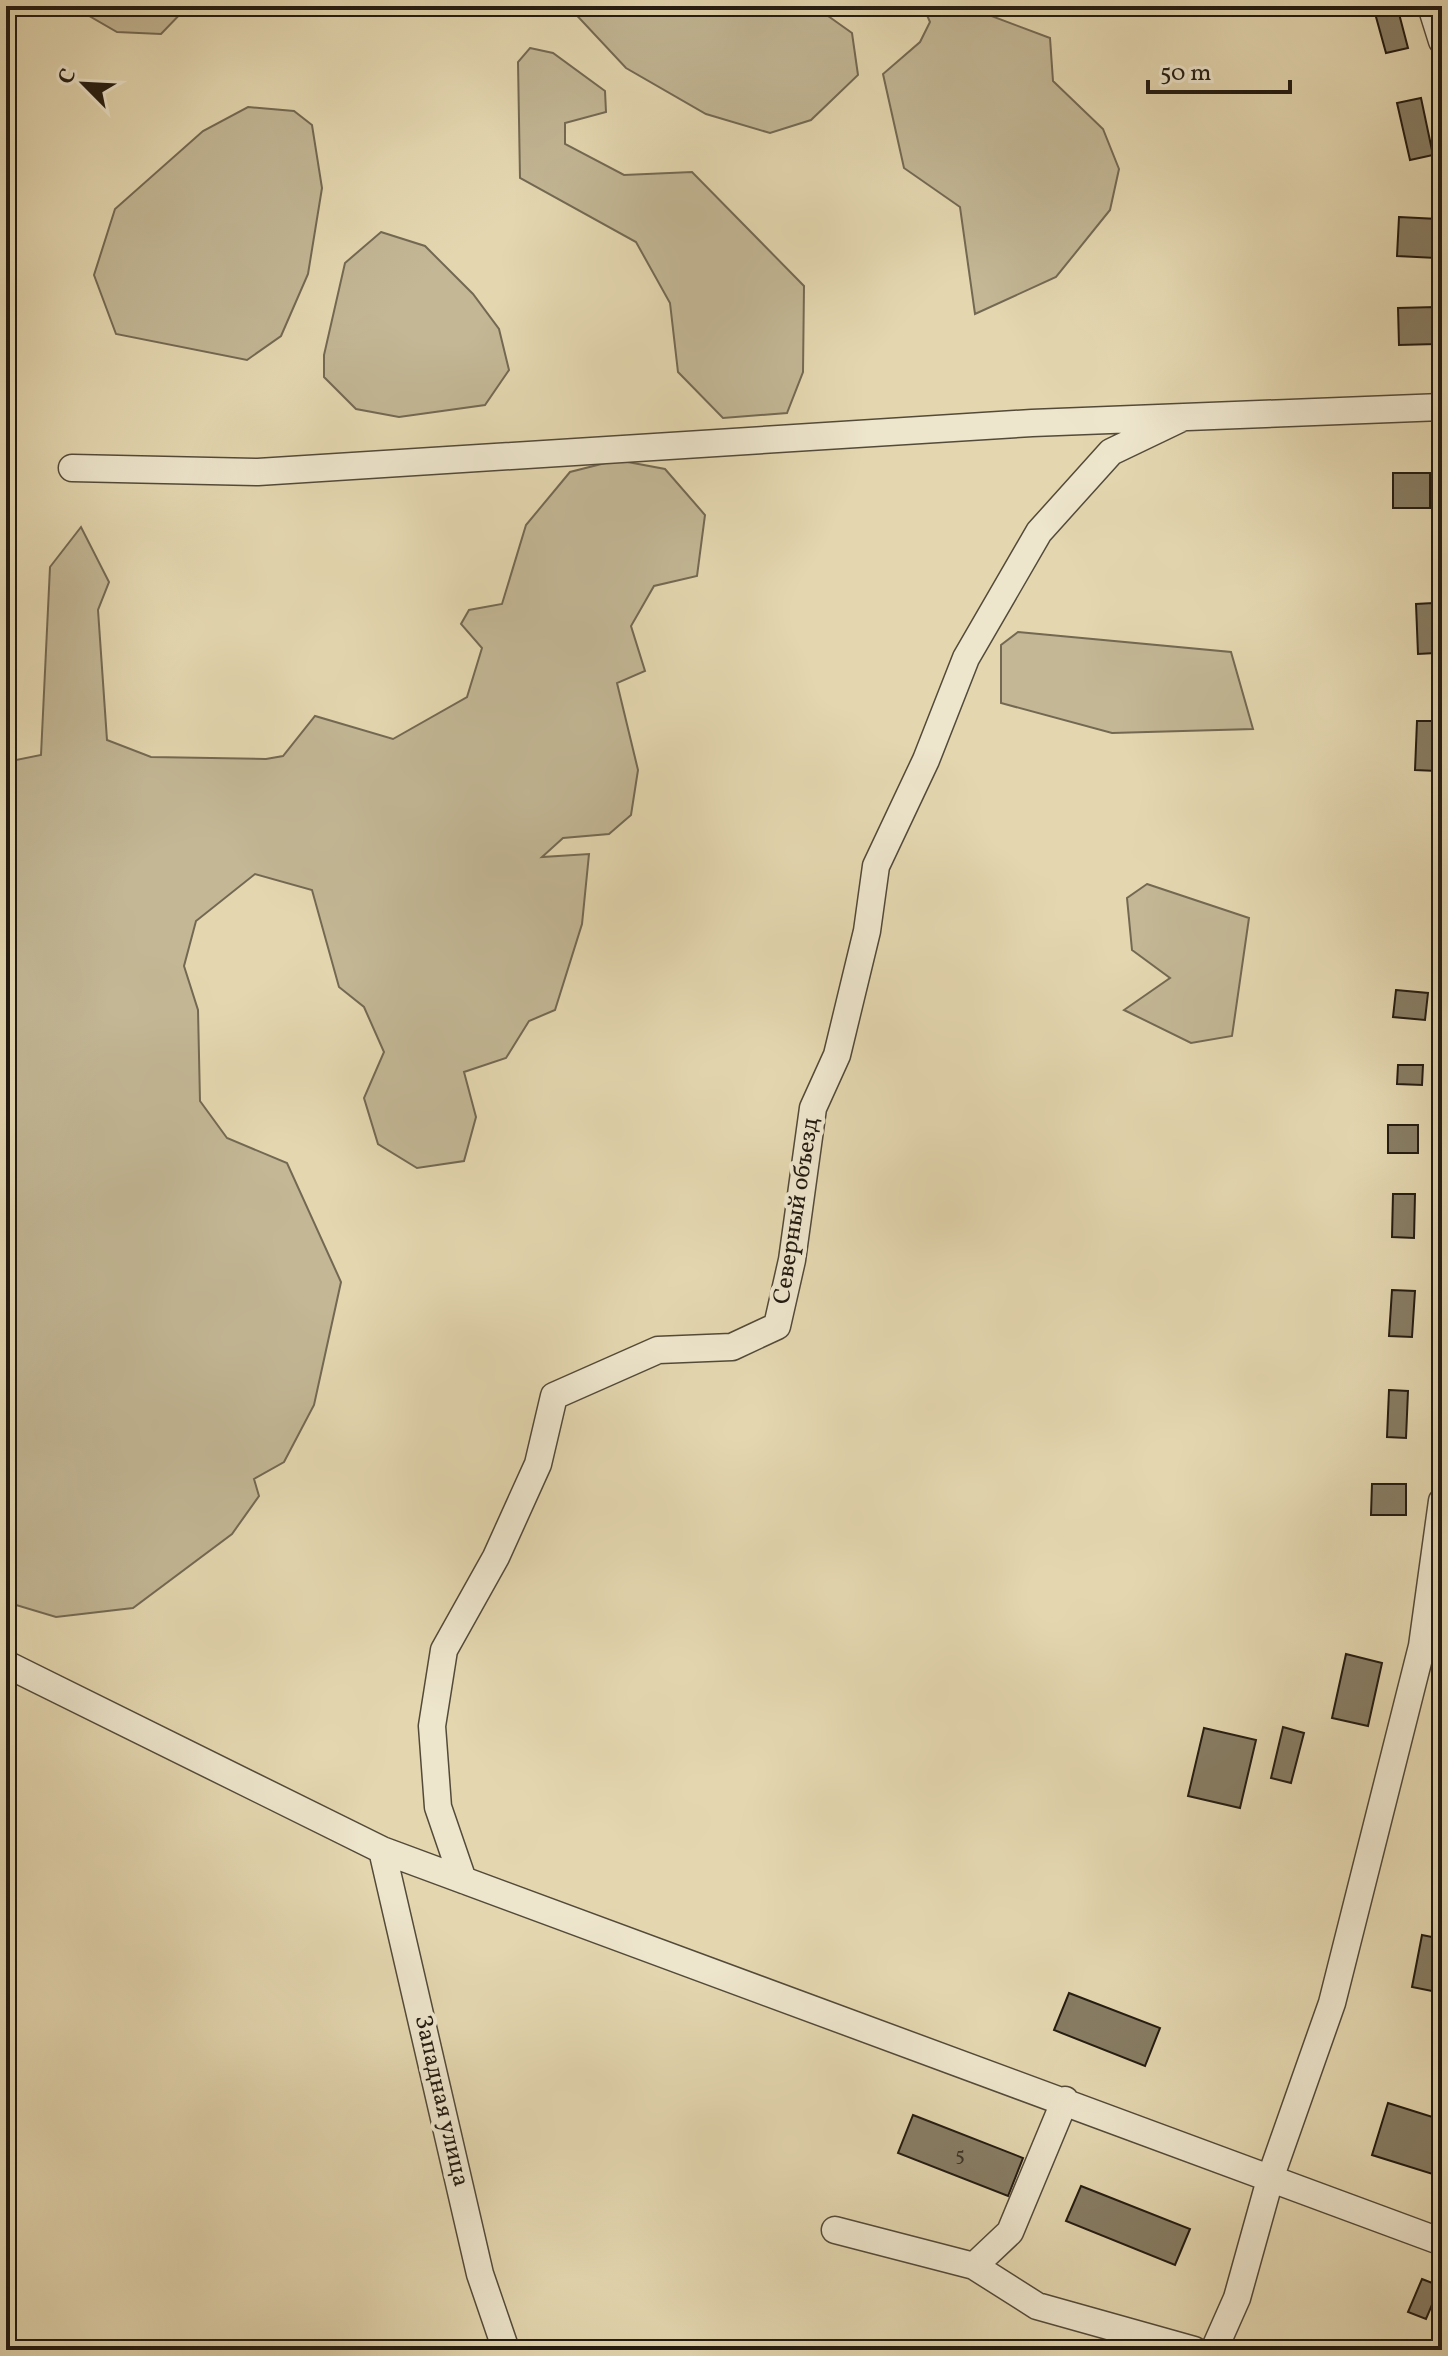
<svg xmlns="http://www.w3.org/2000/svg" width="1448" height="2356" viewBox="0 0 1448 2356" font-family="Vollkorn,serif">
  <rect width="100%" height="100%" fill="#e4d7b0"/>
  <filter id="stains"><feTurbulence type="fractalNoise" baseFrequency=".0025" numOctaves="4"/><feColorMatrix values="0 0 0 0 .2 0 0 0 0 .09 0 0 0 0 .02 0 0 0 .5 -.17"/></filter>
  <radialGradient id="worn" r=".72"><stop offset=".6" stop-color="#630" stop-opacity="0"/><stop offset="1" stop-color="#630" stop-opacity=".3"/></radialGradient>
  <!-- green -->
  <path fill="#c3b795" stroke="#736953" stroke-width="2" d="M72 6H188L161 34 117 32Z
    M568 6H814L852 33 858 75 811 120 770 133 706 114 626 68Z
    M923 6H965L1050 38 1053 81 1103 129 1119 169 1110 210 1056 277 975 314 960 207 904 168 883 74 920 42 930 22Z
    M530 48 553 53 605 91 606 112 565 123V144L624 175 692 172 804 286 803 372 787 413 723 418 678 372 670 303 636 242 520 178 518 62Z
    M248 107 294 111 312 125 322 188 308 274 281 336 247 360 116 334 94 275 115 209 203 131Z
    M381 232 425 246 473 294 499 329 509 370 485 405 399 417 356 409 324 377V355L345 263Z
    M617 460 665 469 705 515 697 576 654 586 631 626 645 671 617 683 638 770 631 815 609 834 563 838 542 857 589 854 582 924 555 1010 529 1021 506 1058 464 1072 476 1117 464 1161 417 1168 378 1144 364 1098 384 1052 364 1007 339 987 312 890 255 874 196 921 184 966 198 1010 200 1101 227 1138 287 1163 341 1282 314 1405 284 1462 254 1479 259 1496 232 1534 133 1608 56 1617 6 1602V762L41 755 50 567 81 527 109 582 98 610 107 740 151 757 266 759 283 756 315 716 393 739 467 697 482 648 461 624 469 610 502 604 526 525 570 472Z
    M1018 632 1231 652 1253 729 1112 733 1001 703V645Z
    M1147 884 1249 918 1232 1036 1191 1043 1124 1010 1170 978 1132 950 1127 898Z"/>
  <!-- building -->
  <path fill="#877d64" stroke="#231b11" stroke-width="2" d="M1373 6H1397L1408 48 1386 53Z
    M1421 98 1433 155 1410 160 1397 103Z
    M1399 217 1438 219 1436 258 1397 256Z
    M1435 307 1436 344 1399 345 1398 308Z
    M1393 473H1430V508H1393Z
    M1433 603 1435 653 1418 654 1416 604Z
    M1417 721H1438L1437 771 1415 770Z
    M1396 990 1428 993 1425 1020 1393 1017Z
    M1398 1065H1423L1422 1085 1397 1084Z
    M1388 1125H1418V1153H1388Z
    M1393 1194H1415L1414 1238 1392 1237Z
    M1392 1290 1415 1291 1412 1337 1389 1336Z
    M1389 1390 1408 1391 1406 1438 1387 1437Z
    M1372 1484H1406V1515H1371Z
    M1346 1654 1382 1663 1368 1726 1332 1718Z
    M1283 1727 1304 1733 1291 1783 1271 1778Z
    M1204 1728 1256 1740 1240 1808 1188 1796Z
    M1422 1935 1442 1939V1993L1412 1987Z
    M1069 1993 1160 2028 1145 2066 1054 2030Z
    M1388 2103 1442 2120V2177L1372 2155Z
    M913 2115 1023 2158 1008 2196 898 2153Z
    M1081 2186 1190 2229 1175 2265 1066 2221Z
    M1422 2279 1440 2286 1426 2319 1408 2312Z"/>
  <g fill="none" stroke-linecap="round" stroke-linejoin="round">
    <!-- minor casing -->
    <g stroke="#534a39" stroke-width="29">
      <path id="minor" d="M1431 6 1442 41
        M72 468 258 472 1032 423 1442 407
        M6 1664 382 1850 1442 2242
        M382 1850 480 2274 506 2350
        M463 1880 438 1807 432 1726 444 1650 496 1557 538 1464 554 1396 658 1350 732 1347 777 1326 792 1260 813 1108 837 1055 867 931 876 866 926 760 966 658 1039 532 1111 452 1184 417
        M835 2230 974 2266 1010 2232 1065 2100
        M974 2266 1037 2306 1194 2350
        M1214 2350 1237 2298 1271 2176 1332 2003 1422 1646 1442 1501"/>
    </g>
    <!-- minor -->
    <use href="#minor" stroke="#ede5cc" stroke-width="26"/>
  </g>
  <g text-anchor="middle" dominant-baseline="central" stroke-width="8" stroke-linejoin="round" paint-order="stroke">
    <!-- number labels -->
    <g font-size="20" fill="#3c3426">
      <text x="960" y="2156">5</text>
    </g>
    <!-- street labels -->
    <g font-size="24" fill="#231b11" stroke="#ede5cc">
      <text transform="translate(797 1211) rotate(-81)">Северный объезд</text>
      <text transform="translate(441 2101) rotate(77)">Западная улица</text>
    </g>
  </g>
  <!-- margin -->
  <rect width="1448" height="2356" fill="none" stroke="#e4d7b0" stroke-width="32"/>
  <rect x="8" y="8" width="1432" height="2340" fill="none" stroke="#231b11" stroke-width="4"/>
  <rect x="16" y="16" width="1416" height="2324" fill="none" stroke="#231b11" stroke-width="2"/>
  <!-- north arrow -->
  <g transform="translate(84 84) rotate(294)" stroke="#ede5cc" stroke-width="6" paint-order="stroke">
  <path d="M0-6L14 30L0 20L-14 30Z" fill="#231b11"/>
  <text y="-12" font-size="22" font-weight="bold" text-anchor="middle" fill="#231b11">С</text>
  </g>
  <!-- scale -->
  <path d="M1148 80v12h142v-12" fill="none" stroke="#231b11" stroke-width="4"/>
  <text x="1160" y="80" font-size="24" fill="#231b11" stroke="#ede5cc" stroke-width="6" paint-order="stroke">50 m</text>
  <rect width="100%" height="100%" filter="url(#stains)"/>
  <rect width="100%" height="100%" fill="url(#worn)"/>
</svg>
